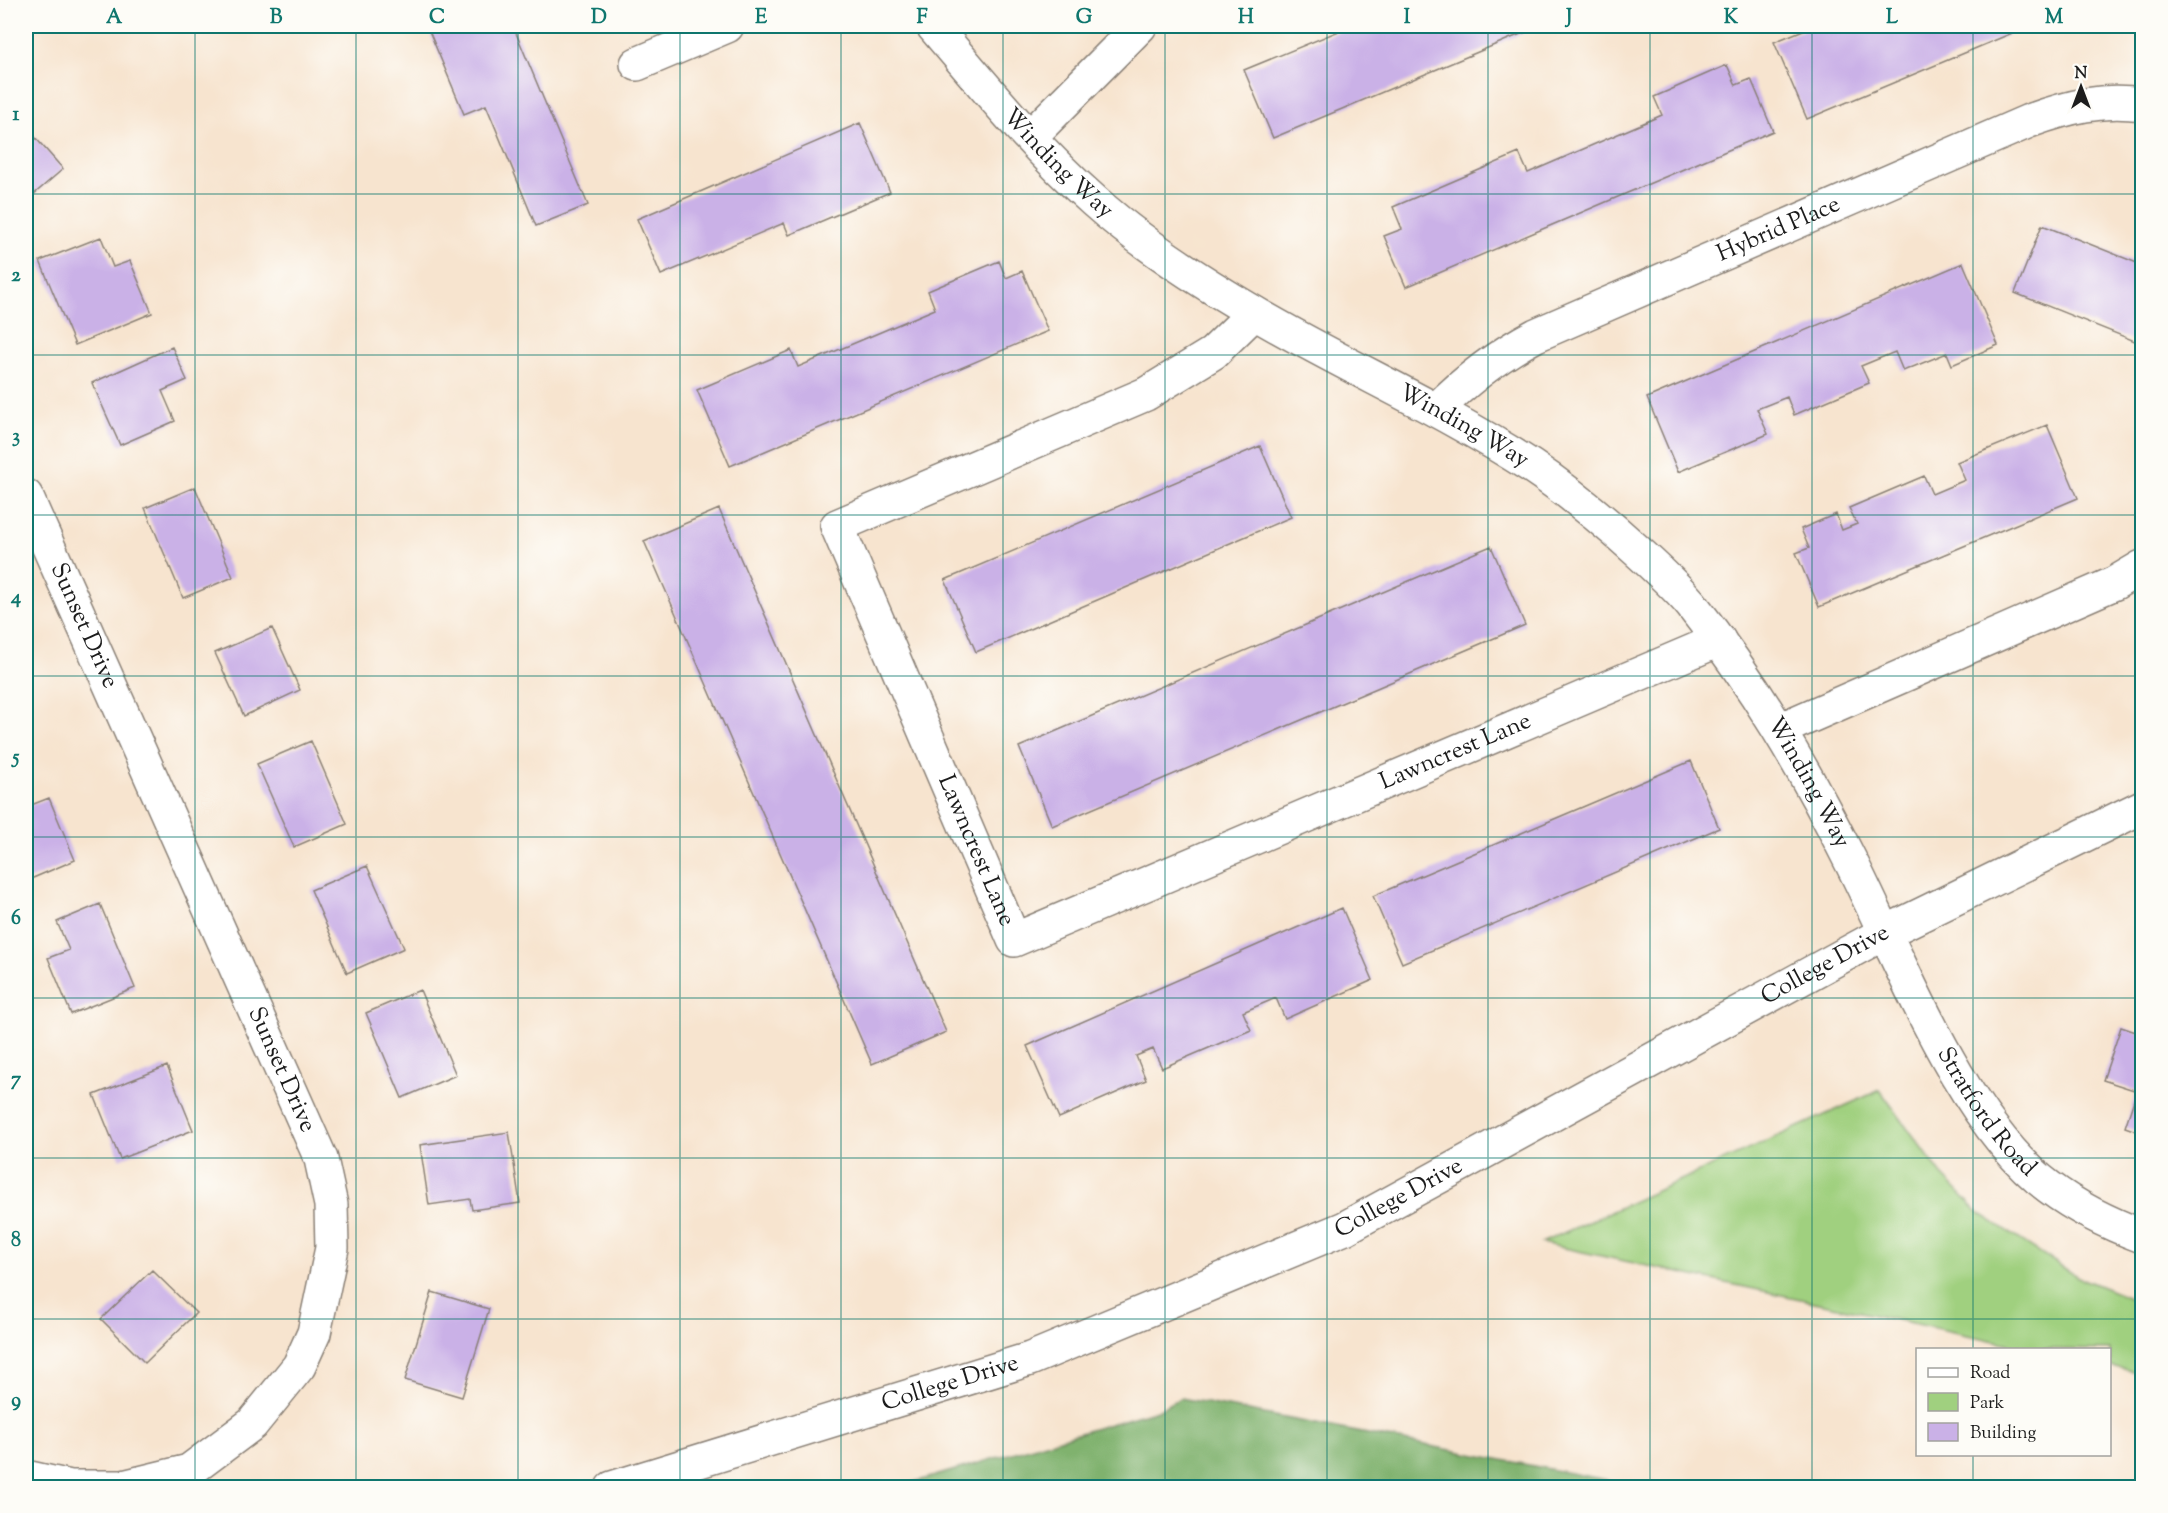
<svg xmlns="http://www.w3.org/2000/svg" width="2168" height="1513" viewBox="0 0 2168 1513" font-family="'Sorts Mill Goudy',serif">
  <rect width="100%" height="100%" fill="#fdfcf7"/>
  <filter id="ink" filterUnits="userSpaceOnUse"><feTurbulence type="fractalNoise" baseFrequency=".0167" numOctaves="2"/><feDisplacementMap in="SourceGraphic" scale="12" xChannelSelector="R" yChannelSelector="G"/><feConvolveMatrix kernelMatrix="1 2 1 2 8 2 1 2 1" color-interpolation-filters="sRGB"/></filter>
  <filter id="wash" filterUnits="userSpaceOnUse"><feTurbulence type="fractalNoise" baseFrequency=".008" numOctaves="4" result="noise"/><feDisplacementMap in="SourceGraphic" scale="24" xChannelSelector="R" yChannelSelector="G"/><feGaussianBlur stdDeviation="1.35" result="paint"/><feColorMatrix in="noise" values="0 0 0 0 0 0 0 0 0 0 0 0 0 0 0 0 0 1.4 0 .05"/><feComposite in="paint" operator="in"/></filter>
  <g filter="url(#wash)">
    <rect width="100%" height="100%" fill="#f7e4cf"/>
    <!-- green -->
    <path fill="#a0d07f" stroke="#5e764e" stroke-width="1.5" d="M1880 1090 1941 1174 1979 1213 2078 1277 2142 1303V1373L2110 1366V1350L2032 1349 1541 1243Z"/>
    <!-- forest -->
    <path fill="#80b26e" stroke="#4e6745" stroke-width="1.5" d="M1181 1398 1627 1484 1611 1488 898 1487 1157 1410Z"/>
    <g id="blocks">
      <!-- building -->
      <path fill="#cab1e7" d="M427 26H513L588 205 536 226 486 105 464 114Z
        M1351 26H1540L1273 138 1244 70Z
        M1813 26H2029L1807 119 1774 42Z
        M1727 65 1736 85 1751 79 1773 131 1406 287 1384 236 1402 229 1393 207 1519 153 1528 173 1662 115 1654 97Z
        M860 123 890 192 789 235 784 223 661 275 637 219Z
        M26 127 63 169 26 201Z
        M2042 225 2142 265V344L2015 293Z
        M101 237 113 267 130 261 152 313 75 345 40 261Z
        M999 261 1006 278 1022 271 1048 331 730 466 697 390 791 350 798 367 935 309 928 291Z
        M1963 263 1998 345 1952 365 1947 353 1903 371 1895 352 1861 366 1869 383 1794 415 1787 397 1757 409 1768 434 1678 472 1647 398Z
        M172 347 187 380 162 391 175 421 120 445 92 383Z
        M2047 425 2078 498 1819 607 1796 553 1809 548 1801 529 1836 514 1842 530 1857 524 1849 508 1924 476 1932 494 1965 480 1957 462Z
        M1260 446 1291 517 976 652 945 580Z
        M195 487 233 577 183 598 145 508Z
        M719 509 946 1032 872 1064 644 541Z
        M1491 546 1525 625 1052 826 1019 747Z
        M272 628 300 690 244 716 215 653Z
        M311 741 347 824 294 847 257 764Z
        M1691 761 1719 828 1402 963 1373 896Z
        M49 798 75 860 26 881V807Z
        M367 866 404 948 347 973 311 890Z
        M100 904 135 988 71 1014 48 958 69 950 57 922Z
        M1342 908 1373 980 1285 1019 1276 998 1243 1012 1251 1030 1162 1068 1153 1049 1136 1056 1146 1080 1059 1118 1027 1046Z
        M420 990 456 1075 402 1098 366 1013Z
        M2121 1027 2142 1034V1133L2125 1127 2137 1091 2103 1080Z
        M167 1066 193 1130 120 1159 94 1095Z
        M509 1132 520 1203 472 1210 470 1199 429 1205 420 1145Z
        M152 1270 196 1313 145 1363 101 1319Z
        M432 1292 489 1309 462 1397 405 1380Z"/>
    </g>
  </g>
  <g filter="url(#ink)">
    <use href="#blocks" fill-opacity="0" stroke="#8a8076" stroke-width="1.5"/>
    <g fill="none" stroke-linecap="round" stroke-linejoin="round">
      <!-- minor casing -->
      <g stroke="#8a8076" stroke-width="36">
        <g id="minor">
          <path id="s1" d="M933 26C984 86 1035 149 1094 201 1142 244 1198 280 1253 312 1344 366 1442 408 1531 466 1567 490 1602 519 1634 548 1654 566 1674 584 1691 604 1755 685 1803 766 1849 858 1899 956 1961 1122 2049 1187 2077 1208 2110 1224 2142 1236"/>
          <path d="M637 64 727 26"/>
          <path d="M1030 137 1140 26"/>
          <path id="s2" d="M1254 313 1213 353 1146 394 837 526 1014 940 1719 640"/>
          <path id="s3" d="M1436 410C1467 379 1498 355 1536 335L2029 121C2068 107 2102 98 2142 104"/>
          <path id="s4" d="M26 496 321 1159 331 1205 332 1248 314 1333 299 1366 252 1424 189 1471 123 1487H71L26 1477"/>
          <path d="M1781 729 2115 583 2142 567"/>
        </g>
      </g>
      <!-- major casing -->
      <g stroke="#8a8076" stroke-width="36">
        <g id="major">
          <path id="s5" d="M612 1488 1030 1359 1345 1228 1886 932 2142 807"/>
        </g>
      </g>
      <!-- minor -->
      <use href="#minor" stroke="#fff" stroke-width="33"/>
      <!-- major -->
      <use href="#major" stroke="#fff" stroke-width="33"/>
    </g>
  </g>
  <!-- grid -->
  <path fill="none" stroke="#0f766e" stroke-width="1.5" stroke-opacity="0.55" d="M195 26V1488M356 26V1488M518 26V1488M680 26V1488M841 26V1488M1003 26V1488M1165 26V1488M1327 26V1488M1488 26V1488M1650 26V1488M1812 26V1488M1973 26V1350M26 194H2142M26 355H2142M26 515H2142M26 676H2142M26 837H2142M26 998H2142M26 1158H2142M26 1319H2142M1973 1454V1488"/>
  <g text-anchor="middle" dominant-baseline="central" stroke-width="6" stroke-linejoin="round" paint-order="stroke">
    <!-- street labels -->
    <g font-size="24" fill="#1c1c1c" stroke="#fdfcf7">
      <text stroke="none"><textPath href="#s1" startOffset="186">Winding Way</textPath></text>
      <text stroke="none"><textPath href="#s3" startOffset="390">Hybrid Place</textPath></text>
      <text stroke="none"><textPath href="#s1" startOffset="672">Winding Way</textPath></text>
      <text stroke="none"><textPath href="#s4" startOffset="142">Sunset Drive</textPath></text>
      <text stroke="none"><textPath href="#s2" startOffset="1402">Lawncrest Lane</textPath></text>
      <text stroke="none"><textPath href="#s1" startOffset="1176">Winding Way</textPath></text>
      <text stroke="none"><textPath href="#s2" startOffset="825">Lawncrest Lane</textPath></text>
      <text stroke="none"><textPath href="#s5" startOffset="1326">College Drive</textPath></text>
      <text stroke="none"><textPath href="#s4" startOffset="628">Sunset Drive</textPath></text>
      <text stroke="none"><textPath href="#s1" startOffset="1551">Stratford Road</textPath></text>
      <text stroke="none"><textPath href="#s5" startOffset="840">College Drive</textPath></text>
      <text stroke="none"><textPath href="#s5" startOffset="354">College Drive</textPath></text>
    </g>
  </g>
  <!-- margin -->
  <rect width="2168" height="1513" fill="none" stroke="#fdfcf7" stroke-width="66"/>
  <!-- legend -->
  <rect x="1916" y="1348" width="195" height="108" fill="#fdfcf7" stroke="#a3a29f" stroke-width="1.5"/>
  <rect x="1928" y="1368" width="30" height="9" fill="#ffffff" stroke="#a3a29f" stroke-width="1.5"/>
  <text x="1970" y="1378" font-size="18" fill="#1c1c1c">Road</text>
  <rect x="1928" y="1393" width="30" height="18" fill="#a0d07f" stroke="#a3a29f" stroke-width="1.5"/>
  <text x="1970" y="1408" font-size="18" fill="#1c1c1c">Park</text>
  <rect x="1928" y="1423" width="30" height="18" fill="#cab1e7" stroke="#a3a29f" stroke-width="1.5"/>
  <text x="1970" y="1438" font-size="18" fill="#1c1c1c">Building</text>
  <!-- north arrow -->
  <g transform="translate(2081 87)" stroke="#fdfcf7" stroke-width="4.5" paint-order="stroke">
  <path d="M0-4.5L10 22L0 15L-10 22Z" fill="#1c1c1c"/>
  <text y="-9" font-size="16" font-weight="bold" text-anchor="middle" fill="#1c1c1c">N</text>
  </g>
  <rect x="33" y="33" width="2102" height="1447" fill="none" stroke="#0f766e" stroke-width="2"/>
  <g font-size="20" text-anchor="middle" font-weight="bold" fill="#0f766e">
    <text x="114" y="23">A</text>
    <text x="276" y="23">B</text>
    <text x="437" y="23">C</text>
    <text x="599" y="23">D</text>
    <text x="761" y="23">E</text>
    <text x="922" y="23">F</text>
    <text x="1084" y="23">G</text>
    <text x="1246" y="23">H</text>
    <text x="1407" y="23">I</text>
    <text x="1569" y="23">J</text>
    <text x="1731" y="23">K</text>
    <text x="1892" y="23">L</text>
    <text x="2054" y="23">M</text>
    <text x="16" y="120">1</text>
    <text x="16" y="281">2</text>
    <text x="16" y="442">3</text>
    <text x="16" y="603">4</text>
    <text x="16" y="763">5</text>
    <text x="16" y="924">6</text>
    <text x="16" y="1085">7</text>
    <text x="16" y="1246">8</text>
    <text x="16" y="1406">9</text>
  </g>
</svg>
